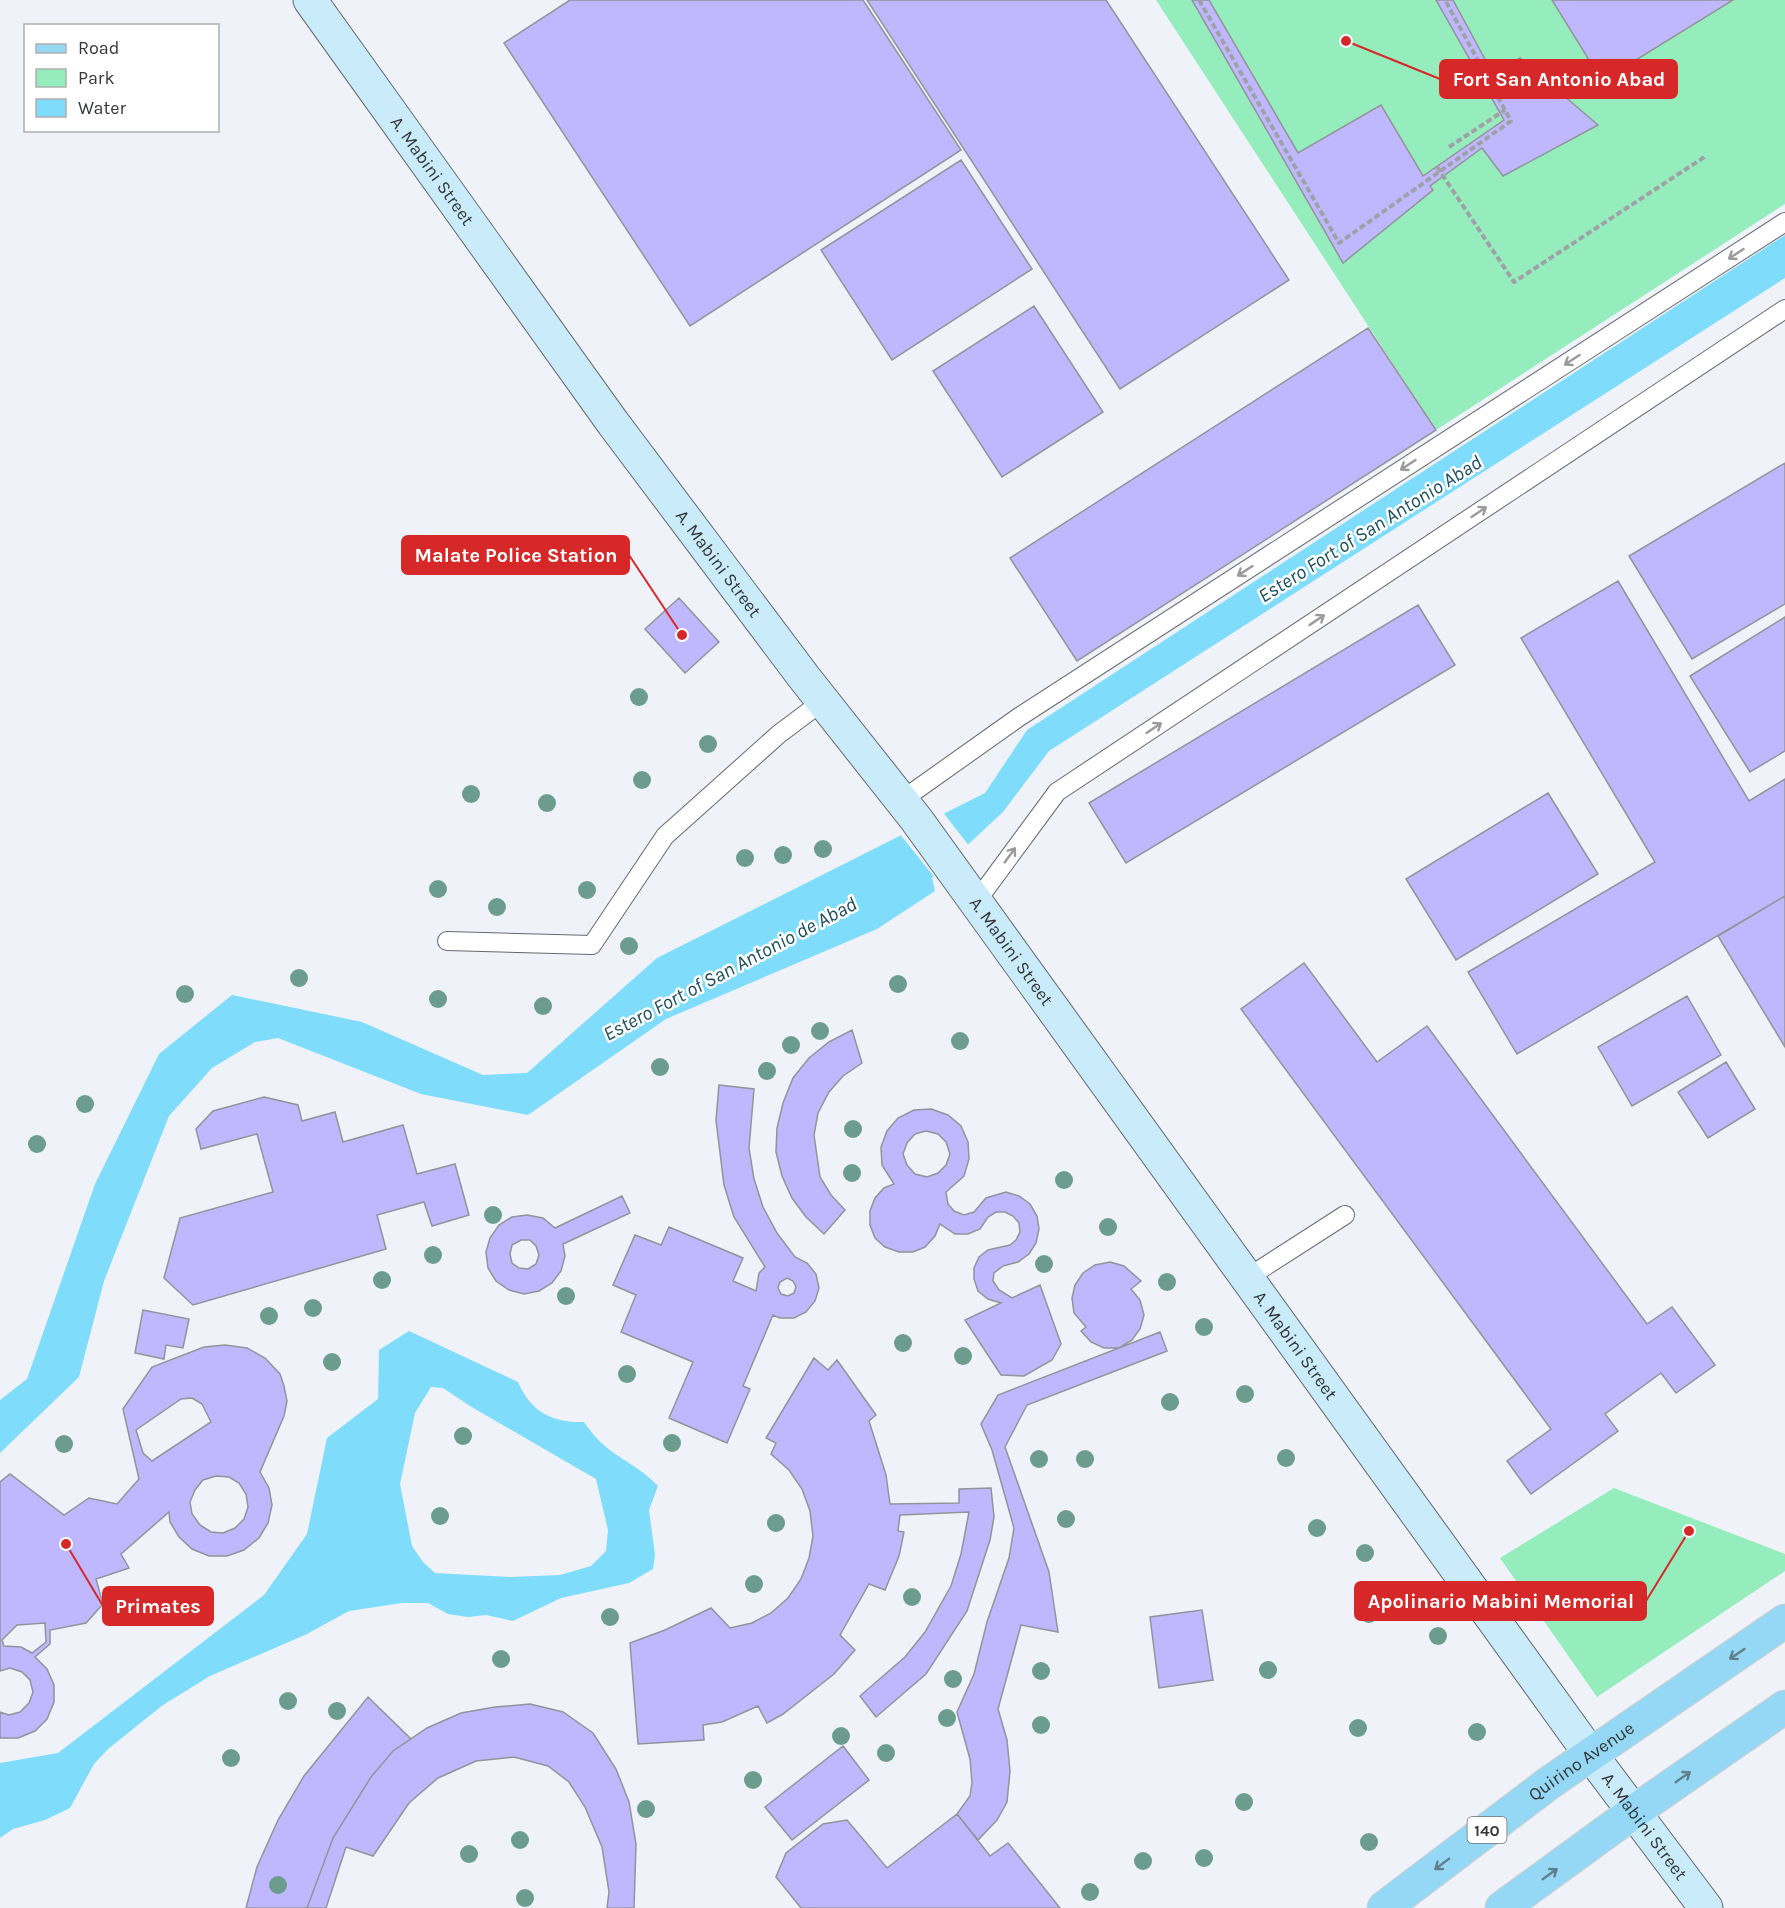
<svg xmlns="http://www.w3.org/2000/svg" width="1785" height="1908" viewBox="0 0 1785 1908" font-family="Karla,sans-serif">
  <rect width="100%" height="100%" fill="#eff3f9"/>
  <!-- green -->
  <path fill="#95ecbc" d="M1156 0H1785V204L1436 430Z
    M1614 1488 1785 1554V1571L1597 1697 1500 1558Z"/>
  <!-- water -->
  <path fill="#7fdcfa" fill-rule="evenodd" d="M1785 235V278L1049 751 1003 812 932 878 935 891 877 929 666 1019 528 1115 421 1094 278 1038 255 1042 212 1068 169 1116 104 1281 79 1377 0 1453V1400L27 1379 95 1184 159 1054 232 995 362 1022 483 1075 527 1073 657 958 985 793 1027 730Z
    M409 1331 518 1382C531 1412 552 1423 584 1422 608 1458 631 1458 658 1486L649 1510 655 1555 653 1569 629 1583 561 1598 513 1621 486 1615 468 1617 448 1614 428 1603H402L349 1611 307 1634 210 1676 163 1705 108 1749 94 1764 70 1808 45 1820 13 1829 0 1838V1763L58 1753 264 1595 307 1534 327 1438 378 1399 379 1350ZM431 1387 443 1388 470 1406 596 1479 608 1530 606 1551 591 1566 560 1575 510 1577 435 1573 423 1562 412 1546 400 1484 415 1413Z"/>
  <!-- pier -->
  <path fill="#eff3f9" d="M942 811 970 847 936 879 899 833Z"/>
  <!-- building -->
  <path fill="#bfb8fe" stroke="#939399" stroke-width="1.5" fill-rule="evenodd" d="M570 0H863L961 150 690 326 504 43Z
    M867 0H1106L1289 280 1120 389Z
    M1192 0H1209L1298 153 1381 105 1423 176 1504 120 1436 0H1453L1493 74 1520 58 1598 125 1503 176 1482 148 1430 186 1433 190 1343 263Z
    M1552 0H1733L1602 81Z
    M961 160 1032 269 892 360 821 250Z
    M1034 306 1103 412 1002 477 933 371Z
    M1368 328 1436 430 1077 661 1010 558Z
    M1785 463V604L1692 659 1629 556Z
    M1618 581 1749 801 1785 779V896L1517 1054 1468 972 1655 862 1521 638Z
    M679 598 719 642 685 673 645 629Z
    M1418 605 1455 665 1126 863 1089 803Z
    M1785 617V751L1750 772 1690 676Z
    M1548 793 1598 874 1456 960 1406 879Z
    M1785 896V1047L1718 936Z
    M1304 963 1377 1062 1427 1026 1647 1324 1672 1307 1715 1365 1676 1393 1661 1373 1605 1414 1618 1431 1531 1494 1507 1461 1551 1429 1241 1009Z
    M1687 996 1721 1055 1632 1106 1598 1047Z
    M852 1030 862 1063 843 1076 829 1092 818 1113 814 1135 820 1177 831 1195 845 1210 824 1234 806 1217 792 1198 782 1176 776 1152 777 1128 783 1103 793 1078 809 1058 829 1042Z
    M1726 1062 1755 1109 1708 1138 1678 1092Z
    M719 1085 754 1089 749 1148 754 1179 763 1207 777 1233 795 1257 807 1263 816 1274 819 1288 815 1301 806 1312 794 1318H780L773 1315 743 1386 750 1389 727 1443 669 1418 693 1362 621 1332 636 1295 613 1285 635 1235 661 1245 669 1227 743 1258 733 1281 756 1291 759 1273 765 1267 734 1217 724 1185 716 1120ZM787 1278 793 1281 796 1287 794 1293 788 1296 781 1294 778 1288 780 1282Z
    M264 1097 298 1105 302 1121 335 1112 343 1142 403 1125 417 1174 455 1164 469 1215 432 1226 424 1202 377 1215 386 1249 193 1305 164 1278 180 1218 273 1192 257 1134 201 1149 196 1129 213 1111Z
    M931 1109 948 1115 961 1126 968 1142 969 1159 964 1176 946 1192 948 1204 954 1211 964 1215 974 1212 986 1198 1006 1192 1019 1196 1030 1204 1037 1216 1039 1229 1036 1243 1029 1254 1018 1262 1003 1266 994 1273 993 1281 999 1290 1012 1298 1040 1285 1061 1344 1052 1360 1024 1376 1001 1375 965 1320 1001 1303 988 1299 978 1291 974 1279V1268L979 1257 988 1250 1010 1245 1016 1240 1020 1232 1019 1223 1013 1216 1005 1212H996L988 1217 980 1229 968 1234H955L940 1224 935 1236 925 1247 913 1252H899L885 1247 875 1238 870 1225V1211L875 1198 884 1188 894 1184 882 1165 881 1147 887 1131 898 1118 914 1110ZM926 1131 938 1134 946 1142 950 1154 946 1165 938 1173 927 1177 915 1174 907 1165 903 1154 907 1143 915 1134Z
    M622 1196 630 1213 563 1244 565 1256 561 1271 552 1283 539 1291 524 1294 509 1290 496 1281 488 1268 486 1252 490 1238 499 1225 512 1217 527 1215 543 1218 555 1228ZM521 1240H530L536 1246 539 1255 536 1264 528 1269 519 1268 512 1263 510 1254 512 1245Z
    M1110 1262 1124 1266 1141 1281 1131 1289 1140 1300 1144 1315 1140 1329 1132 1340 1119 1348H1104L1091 1342 1081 1331 1086 1327 1074 1313 1072 1298 1075 1285 1083 1273 1095 1265Z
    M143 1310 189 1319 183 1348 166 1345 164 1359 135 1353Z
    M1160 1332 1167 1351 1027 1405 1005 1447 1049 1572 1058 1632 1021 1625 998 1709 1007 1740 1010 1771 1007 1802 997 1820 978 1840 957 1814 970 1796 972 1783 970 1759 957 1712 974 1674 987 1622 1009 1558 1014 1528 992 1450 981 1424 998 1395Z
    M225 1345 247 1348 265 1358 280 1374 284 1386 287 1401 284 1416 260 1472 269 1488 272 1505 268 1523 259 1538 244 1550 227 1556H209L192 1549 179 1537 170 1522 169 1512 121 1554 129 1568 96 1579 103 1604 86 1623 50 1630V1644L35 1657 47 1669 54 1685V1702L47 1719 35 1731 18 1738H0V1712L9 1715 20 1712 29 1703 33 1692 30 1680 22 1672 10 1668 0 1671V1482L10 1474 64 1515 89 1498 117 1504 139 1479 123 1409 152 1367 204 1347ZM192 1398 202 1404 211 1422 152 1461 143 1453 136 1430 181 1399ZM216 1476 229 1477 239 1483 246 1494 248 1507 244 1519 235 1528 223 1533 211 1532 200 1525 192 1514 190 1502 195 1490 203 1480ZM45 1623 46 1642 32 1653 21 1647 4 1646 2 1640 17 1625Z
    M814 1358 828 1370 837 1360 876 1415 869 1421 886 1475 890 1504 959 1503V1489L991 1488 994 1517 990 1540 967 1611 926 1674 876 1717 860 1696 905 1657 925 1632 951 1586 961 1554 969 1512 900 1515 898 1531 904 1532 899 1556 885 1590 869 1584 840 1635 855 1650 834 1674 783 1714 767 1723 758 1706 722 1722 703 1725 704 1740 638 1744 630 1643 665 1630 711 1608 730 1628 752 1623 771 1613 788 1598 801 1579 809 1558 813 1536 810 1511 802 1489 789 1470 771 1454 776 1443 766 1438Z
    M1202 1610 1213 1680 1159 1688 1150 1617Z
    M368 1697 411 1739 393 1751 371 1777 333 1838 307 1908H246L257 1867 278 1820 304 1776Z
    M530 1704 563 1712 593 1733 616 1769 629 1802 636 1844 634 1908H607L609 1892 602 1847 585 1807 569 1782 548 1766 514 1757 476 1761 438 1778 409 1803 373 1856 346 1847 326 1908H307L333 1838 371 1777 393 1751 427 1728 461 1713 495 1707Z
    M843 1746 869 1780 792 1840 765 1807Z
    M957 1814 990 1856 1008 1843 1060 1908H801L776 1877 786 1853 823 1824 847 1820 887 1868Z"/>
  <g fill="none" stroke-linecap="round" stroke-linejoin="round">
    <!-- service casing -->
    <g stroke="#65686d" stroke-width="20">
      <path id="service" d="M902 800 1019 717 1785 222
        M976 902 1057 792 1785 309
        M447 941 592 945 665 836 779 734 823 701
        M1247 1278 1345 1215"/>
    </g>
    <!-- secondary casing -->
    <g stroke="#65686d" stroke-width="35">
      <g id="secondary">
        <path id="s1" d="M310 0 613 423 803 676 916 819 1591 1755 1706 1908"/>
      </g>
    </g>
    <!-- primary casing -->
    <g stroke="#cecfcf" stroke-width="35">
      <g id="primary">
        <path id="s2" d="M1384 1908 1549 1783 1785 1621"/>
        <path d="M1502 1908 1635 1811 1785 1707"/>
      </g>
    </g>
    <!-- path -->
    <path stroke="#9ea1a6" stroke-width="4" stroke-dasharray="6 3" stroke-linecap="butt" d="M1199 0 1339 243 1511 121 1445 0
      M1449 147 1505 110
      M1437 167 1514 282 1706 156"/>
    <!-- service -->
    <use href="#service" stroke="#fff" stroke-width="18"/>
    <!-- secondary -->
    <use href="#secondary" stroke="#caecfa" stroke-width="33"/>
    <!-- primary -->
    <use href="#primary" stroke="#95d8f5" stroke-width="33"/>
  </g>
  <!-- trees -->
  <g fill="#6c9c8d">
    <circle cx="639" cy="697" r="9"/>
    <circle cx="708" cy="744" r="9"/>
    <circle cx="642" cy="780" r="9"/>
    <circle cx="471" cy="794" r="9"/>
    <circle cx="547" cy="803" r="9"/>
    <circle cx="823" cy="849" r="9"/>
    <circle cx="783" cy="855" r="9"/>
    <circle cx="745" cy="858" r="9"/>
    <circle cx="438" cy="889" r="9"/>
    <circle cx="587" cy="890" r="9"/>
    <circle cx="497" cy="907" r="9"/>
    <circle cx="629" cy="946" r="9"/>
    <circle cx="299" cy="978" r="9"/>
    <circle cx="898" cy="984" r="9"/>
    <circle cx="185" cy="994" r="9"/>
    <circle cx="438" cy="999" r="9"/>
    <circle cx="543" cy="1006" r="9"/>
    <circle cx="820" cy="1031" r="9"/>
    <circle cx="960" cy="1041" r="9"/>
    <circle cx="791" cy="1045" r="9"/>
    <circle cx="660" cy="1067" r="9"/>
    <circle cx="767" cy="1071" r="9"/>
    <circle cx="85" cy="1104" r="9"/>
    <circle cx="853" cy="1129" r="9"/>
    <circle cx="37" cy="1144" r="9"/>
    <circle cx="852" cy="1173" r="9"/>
    <circle cx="1064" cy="1180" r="9"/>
    <circle cx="493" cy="1215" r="9"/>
    <circle cx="1108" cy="1227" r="9"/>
    <circle cx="433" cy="1255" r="9"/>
    <circle cx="1044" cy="1264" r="9"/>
    <circle cx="382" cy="1280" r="9"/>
    <circle cx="1167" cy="1282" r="9"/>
    <circle cx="566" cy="1296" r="9"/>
    <circle cx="313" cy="1308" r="9"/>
    <circle cx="269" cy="1316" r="9"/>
    <circle cx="1204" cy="1327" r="9"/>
    <circle cx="903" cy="1343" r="9"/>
    <circle cx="963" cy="1356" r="9"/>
    <circle cx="332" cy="1362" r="9"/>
    <circle cx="627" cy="1374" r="9"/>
    <circle cx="1245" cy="1394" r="9"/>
    <circle cx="1170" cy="1402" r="9"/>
    <circle cx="463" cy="1436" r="9"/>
    <circle cx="672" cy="1443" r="9"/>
    <circle cx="64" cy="1444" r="9"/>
    <circle cx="1286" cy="1458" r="9"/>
    <circle cx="1039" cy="1459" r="9"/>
    <circle cx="1085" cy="1459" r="9"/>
    <circle cx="440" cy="1516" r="9"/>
    <circle cx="1066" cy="1519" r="9"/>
    <circle cx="776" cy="1523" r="9"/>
    <circle cx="1317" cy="1528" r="9"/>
    <circle cx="1365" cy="1553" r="9"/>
    <circle cx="754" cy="1584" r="9"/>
    <circle cx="912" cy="1597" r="9"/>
    <circle cx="1369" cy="1614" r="9"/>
    <circle cx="610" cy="1617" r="9"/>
    <circle cx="1438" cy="1636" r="9"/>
    <circle cx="501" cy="1659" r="9"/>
    <circle cx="1268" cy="1670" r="9"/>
    <circle cx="1041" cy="1671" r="9"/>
    <circle cx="953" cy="1679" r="9"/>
    <circle cx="288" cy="1701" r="9"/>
    <circle cx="337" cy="1711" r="9"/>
    <circle cx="947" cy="1718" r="9"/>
    <circle cx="1041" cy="1725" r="9"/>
    <circle cx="1358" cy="1728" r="9"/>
    <circle cx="1477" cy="1732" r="9"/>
    <circle cx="841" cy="1736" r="9"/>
    <circle cx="886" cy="1753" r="9"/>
    <circle cx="231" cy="1758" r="9"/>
    <circle cx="753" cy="1780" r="9"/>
    <circle cx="1244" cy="1802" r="9"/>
    <circle cx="646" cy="1809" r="9"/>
    <circle cx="520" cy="1840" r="9"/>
    <circle cx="1369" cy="1842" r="9"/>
    <circle cx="469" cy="1854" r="9"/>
    <circle cx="1204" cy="1858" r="9"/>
    <circle cx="1143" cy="1861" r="9"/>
    <circle cx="278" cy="1885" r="9"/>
    <circle cx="1090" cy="1892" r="9"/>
    <circle cx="525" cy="1898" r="9"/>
  </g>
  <!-- one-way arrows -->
  <defs><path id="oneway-shaft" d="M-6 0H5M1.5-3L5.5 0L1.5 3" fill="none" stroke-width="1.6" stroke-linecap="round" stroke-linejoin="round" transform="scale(1.5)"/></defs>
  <g stroke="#9a9a9c">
    <use href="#oneway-shaft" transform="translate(1736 254) rotate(147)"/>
    <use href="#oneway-shaft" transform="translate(1572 360) rotate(147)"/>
    <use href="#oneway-shaft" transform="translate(1408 465) rotate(147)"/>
    <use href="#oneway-shaft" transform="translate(1479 512) rotate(-34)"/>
    <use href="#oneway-shaft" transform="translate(1245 571) rotate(147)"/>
    <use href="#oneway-shaft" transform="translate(1317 620) rotate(-34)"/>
    <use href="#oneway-shaft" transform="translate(1154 728) rotate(-34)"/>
    <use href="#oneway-shaft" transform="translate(1010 855) rotate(-54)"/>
  </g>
  <g stroke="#607f8d">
    <use href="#oneway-shaft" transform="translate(1737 1654) rotate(146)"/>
    <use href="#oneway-shaft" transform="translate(1683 1777) rotate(-35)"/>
    <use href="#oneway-shaft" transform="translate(1442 1864) rotate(143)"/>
    <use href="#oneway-shaft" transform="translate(1550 1874) rotate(-36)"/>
  </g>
  <g text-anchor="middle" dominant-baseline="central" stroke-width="5" stroke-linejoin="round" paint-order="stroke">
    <!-- shield labels -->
    <rect fill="#fff" stroke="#717274" stroke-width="1.5" x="1467.5" y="1817" width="39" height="26" rx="4.5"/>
    <g font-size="16" font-weight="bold" fill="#343638">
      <text x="1487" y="1830">140</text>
    </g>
    <!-- street labels -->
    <g font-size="18" fill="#343638" stroke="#fff">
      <text stroke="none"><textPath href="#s1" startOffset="210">A. Mabini Street</textPath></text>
      <text stroke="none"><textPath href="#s1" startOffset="696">A. Mabini Street</textPath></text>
      <text stroke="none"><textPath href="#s1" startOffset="1182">A. Mabini Street</textPath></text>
      <text stroke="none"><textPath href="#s1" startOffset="1668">A. Mabini Street</textPath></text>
      <text stroke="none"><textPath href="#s2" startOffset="246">Quirino Avenue</textPath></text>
      <text stroke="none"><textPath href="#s1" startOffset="2262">A. Mabini Street</textPath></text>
    </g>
    <!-- water labels -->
    <g font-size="20" font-style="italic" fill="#184e5d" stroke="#fff">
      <text transform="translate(1370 529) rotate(-32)">Estero Fort of San Antonio Abad</text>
      <text transform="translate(730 969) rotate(-28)">Estero Fort of San Antonio de Abad</text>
    </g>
  </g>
  <!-- callouts -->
  <path fill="none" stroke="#d62828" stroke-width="2" d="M1346 41L1440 79M682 635L629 555M1689 1531L1646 1601M66 1544L103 1606"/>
  <g fill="#d62828" stroke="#fff" stroke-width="2">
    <circle cx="1346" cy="41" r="6"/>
    <circle cx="682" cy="635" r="6"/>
    <circle cx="1689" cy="1531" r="6"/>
    <circle cx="66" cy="1544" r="6"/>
  </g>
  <g fill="#d62828" stroke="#d62828" stroke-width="2">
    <rect x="1440" y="60" width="237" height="38" rx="6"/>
    <rect x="402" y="536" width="227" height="38" rx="6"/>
    <rect x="1355" y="1582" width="291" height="38" rx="6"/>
    <rect x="103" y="1587" width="110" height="38" rx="6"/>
  </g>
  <g font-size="20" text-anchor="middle" font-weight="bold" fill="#fff">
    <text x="1559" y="86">Fort San Antonio Abad</text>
    <text x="516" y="562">Malate Police Station</text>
    <text x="1501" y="1608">Apolinario Mabini Memorial</text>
    <text x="158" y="1613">Primates</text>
  </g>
  <!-- legend -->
  <rect x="24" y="24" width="195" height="108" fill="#ffffff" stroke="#aeafaf" stroke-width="1.5"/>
  <rect x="36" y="44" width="30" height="9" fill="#95d8f5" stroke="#aeafaf" stroke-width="1.5"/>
  <text x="78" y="54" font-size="18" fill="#343638">Road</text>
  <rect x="36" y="69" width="30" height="18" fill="#95ecbc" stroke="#aeafaf" stroke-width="1.5"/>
  <text x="78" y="84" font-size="18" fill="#343638">Park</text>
  <rect x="36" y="99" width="30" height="18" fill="#7fdcfa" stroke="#aeafaf" stroke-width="1.5"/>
  <text x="78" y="114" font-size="18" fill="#343638">Water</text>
</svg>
